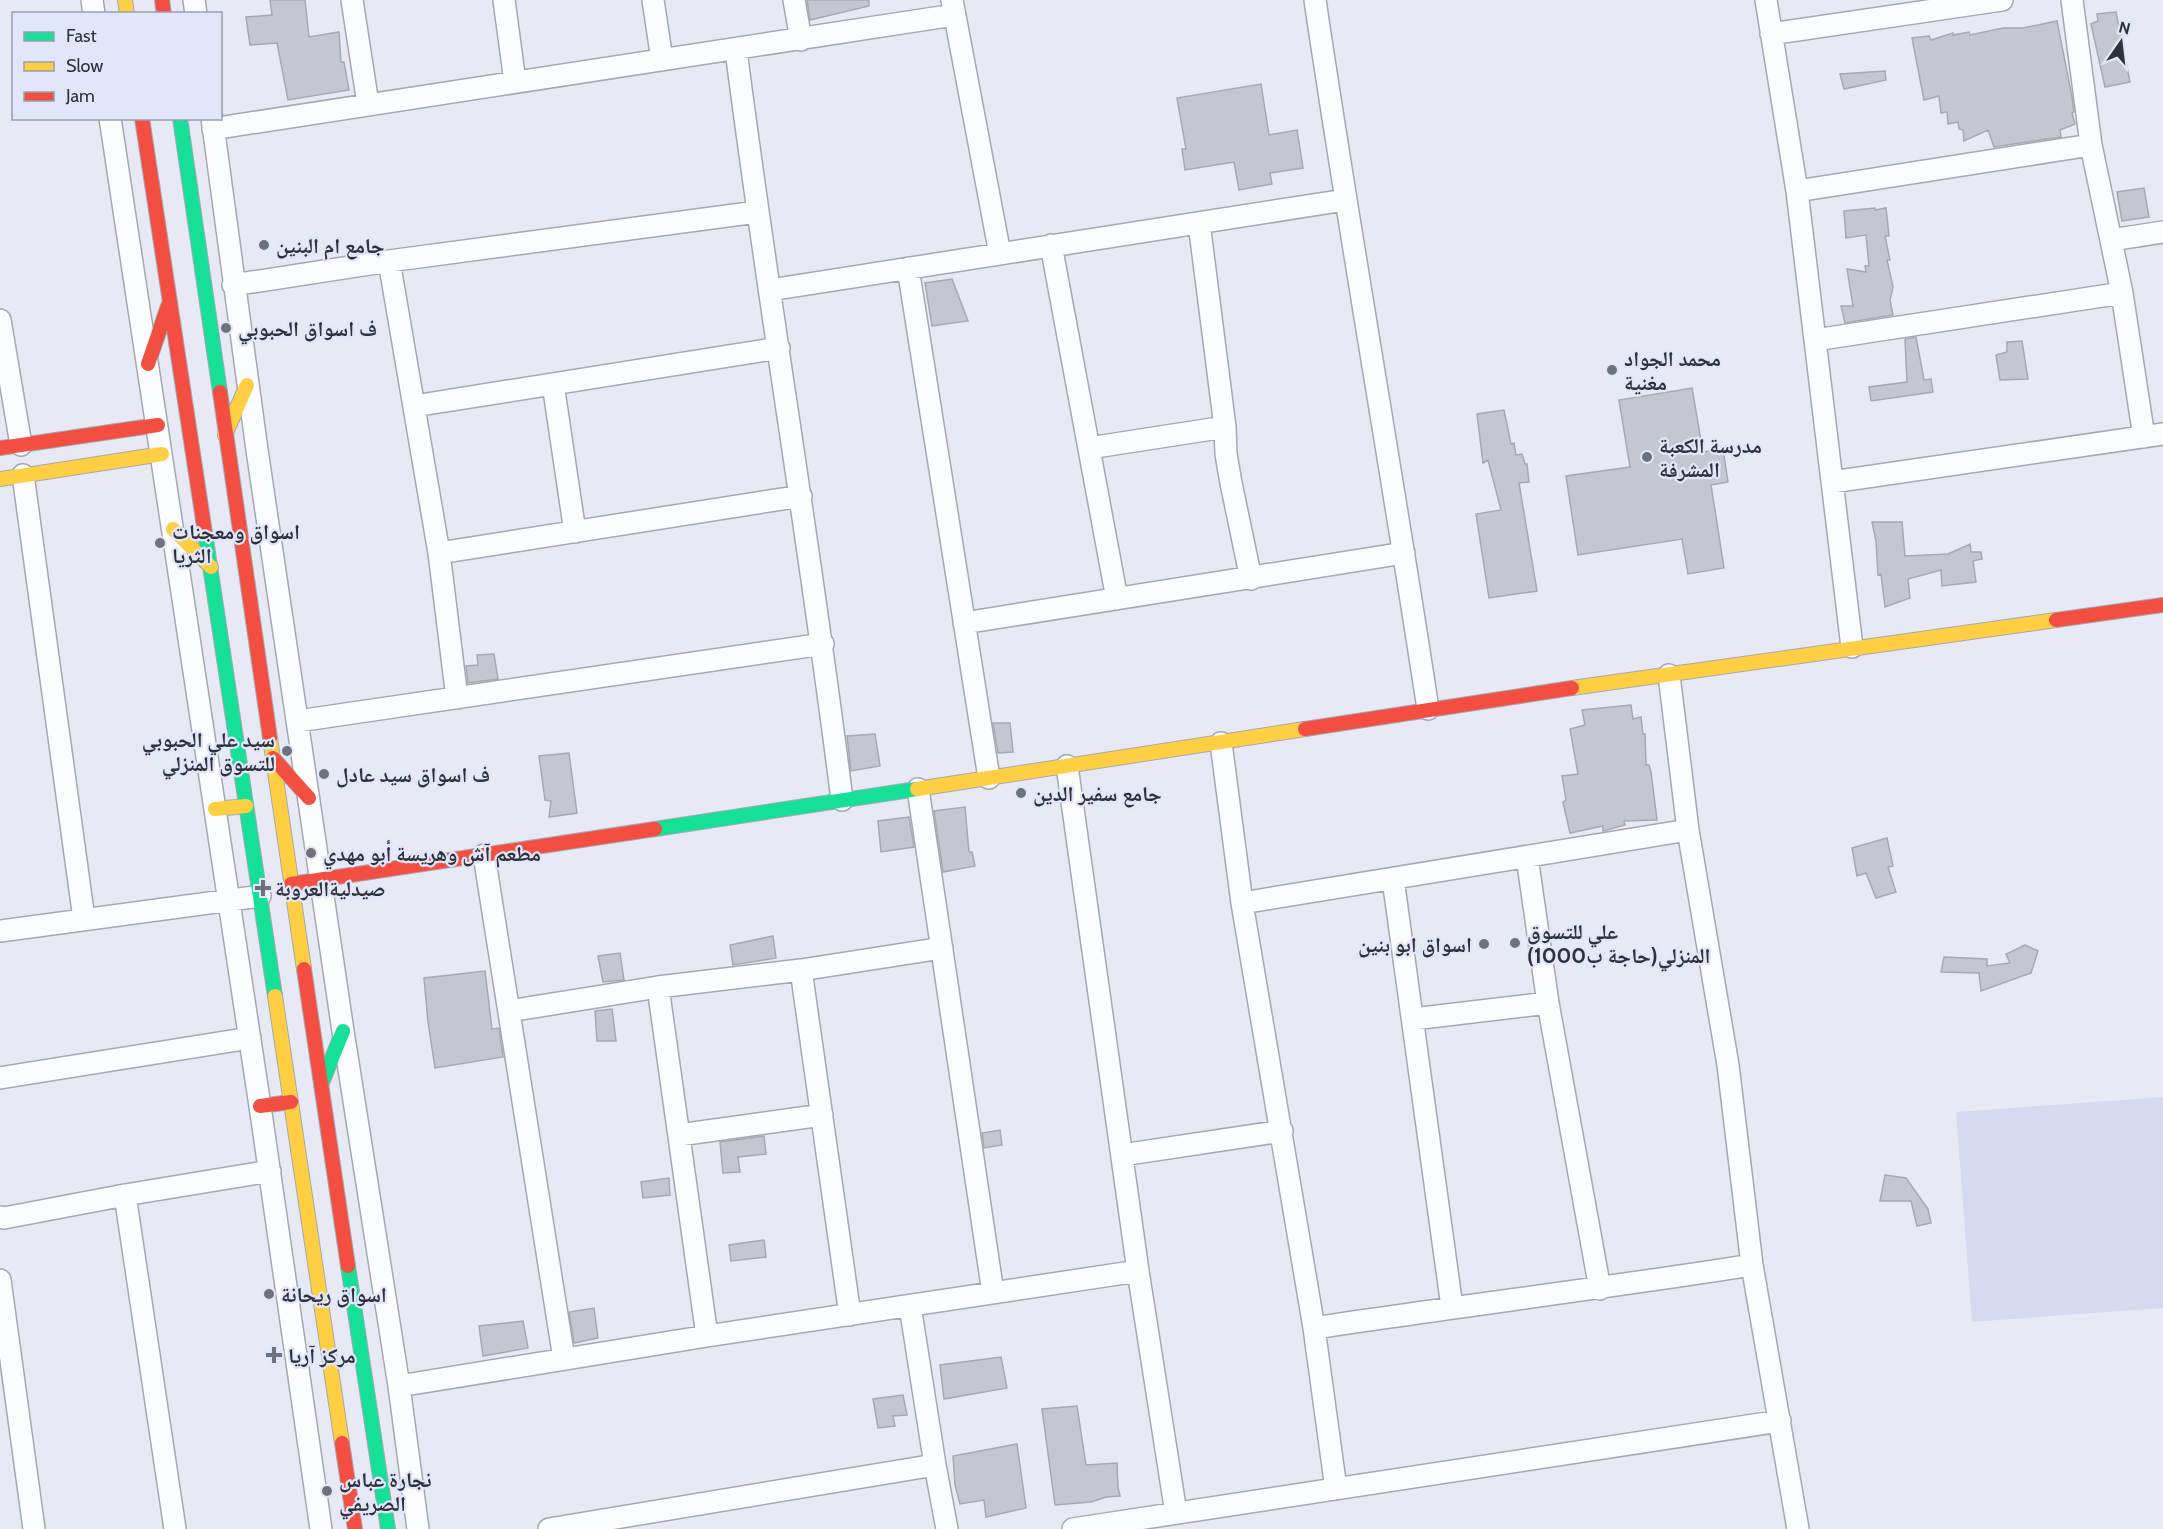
<svg xmlns="http://www.w3.org/2000/svg" width="2163" height="1529" viewBox="0 0 2163 1529" font-family="Cabin,'Noto Naskh Arabic',sans-serif">
  <rect width="100%" height="100%" fill="#e7eaf4"/>
  <!-- green -->
  <path fill="#d5daf0" d="M2163 1097V1308L1972 1322 1956 1112Z"/>
  <!-- building -->
  <path fill="#c5c7d0" stroke="#a7a9b0" stroke-width="1.5" d="M270 0H305L309 37 339 32 341 62H344L349 90 288 100 277 43 250 45 246 17 272 15Z
    M807 0H869V6L810 20Z
    M2116 12 2130 82 2105 87 2091 24 2098 21 2097 14Z
    M2057 21 2072 97 2074 112 2072 113 2075 124 2060 130 2061 137 1994 147 1988 130 1964 141 1963 130 1959 129 1958 122 1948 124 1947 112 1941 113 1939 96 1924 100 1912 38 1929 36 1931 40 1953 33V35L1969 32 1970 35 2003 28H2023Z
    M1885 71 1886 80 1844 89 1840 74Z
    M1261 84 1269 135 1297 130 1303 168 1270 173 1272 184 1239 190 1234 162 1185 170 1182 149H1186L1177 98Z
    M2144 188 2149 217 2122 221 2117 192Z
    M1875 208V210L1886 208 1889 236H1885L1890 260H1887L1893 287 1890 300 1893 315 1845 323 1841 306H1853L1847 269 1866 272 1865 266H1869L1866 235 1846 238 1844 211Z
    M952 279 968 321 932 326 925 283Z
    M1916 337 1924 380 1931 379 1933 392 1871 401 1869 387 1907 382 1905 339Z
    M2022 341 2028 379 2000 380 1996 355 2007 352V342Z
    M1692 388 1703 452 1723 449 1728 482 1711 485 1724 568 1688 574 1682 539 1578 555 1566 476 1630 467 1619 400Z
    M1504 410 1511 444 1514 443 1516 455 1522 454 1525 464H1527L1529 482 1519 483 1537 591 1489 598 1476 514 1501 510 1488 460 1483 463 1477 414Z
    M1872 522H1902L1905 556 1948 554 1970 544 1971 552H1981L1982 559 1973 561 1976 582 1942 586 1941 570 1908 579 1910 598 1885 607 1881 574 1878 575 1876 541Z
    M494 654 498 679 468 683 466 666 478 665 477 655Z
    M1631 705 1633 719 1641 717 1643 734H1645L1646 765H1649L1651 772 1657 820 1624 821 1625 825 1603 831V826L1570 833 1563 802 1566 800 1562 776 1578 774 1570 729 1585 725 1582 710Z
    M993 723H1010L1013 752 998 753Z
    M875 734 880 766 851 771 847 736Z
    M569 753 577 813 549 817 551 801 545 800 539 756Z
    M965 807 969 852H972L975 866 943 872 934 811Z
    M909 817 914 847 881 852 878 821Z
    M1887 838 1893 866 1888 867 1896 892 1876 898 1866 873 1857 876 1852 848Z
    M773 936 776 958 733 965 730 945Z
    M2025 945 2038 951 2031 973 1981 991 1979 973 1941 972 1944 957 1987 959V966L2010 963 2006 954Z
    M620 953 624 980 603 982 598 956Z
    M485 971 492 1029 499 1028 503 1057 435 1068 428 1022 424 978Z
    M612 1009 616 1041H597L595 1011Z
    M1000 1130 1002 1145 984 1148 982 1133Z
    M764 1136 766 1154 738 1157 740 1172 723 1173 720 1142Z
    M1885 1175 1906 1178 1928 1209 1931 1223 1917 1226 1911 1201H1880Z
    M669 1178 670 1195 643 1198 641 1182Z
    M764 1240 766 1257 731 1261 729 1245Z
    M594 1308 598 1338 574 1343 569 1312Z
    M523 1321 528 1348 483 1356 479 1326Z
    M1001 1357 1007 1388 944 1399 940 1365Z
    M903 1395 907 1415 893 1416 895 1426 878 1428 873 1399Z
    M1077 1406 1086 1465 1117 1463 1118 1488 1120 1496 1106 1497 1091 1502 1055 1505 1042 1409Z
    M1017 1444 1026 1508 986 1517 984 1500 960 1504 955 1485 953 1456Z"/>
  <g fill="none" stroke-linecap="round" stroke-linejoin="round">
    <!-- street casing -->
    <g stroke="#a6a8b0" stroke-width="24">
      <path id="street" d="M92 0 94 14
        M194 0 196 14
        M352 0 368 104
        M504 0 515 82
        M653 0 662 60
        M794 0 801 40
        M952 0 1000 254
        M1315 0C1350 237 1392 472 1428 709
        M1766 0 1797 191 1852 647
        M2072 0 2091 145 2122 293 2144 437
        M1771 34 2002 0
        M736 50C768 301 811 550 842 800
        M110 118 260 1106 321 1529
        M212 118 257 450 343 1031 399 1386 418 1529
        M213 129C460 89 708 55 954 15
        M1797 191 2091 145
        M1199 223 1225 427 1226 454 1231 483 1251 579
        M2111 240 2163 232
        M1051 245 1117 599
        M389 261 439 553 457 698
        M908 268 989 778
        M233 285 389 261 757 212
        M770 290 1345 200
        M0 320 21 445
        M1815 340 2122 293
        M553 384 575 532
        M414 406 779 348
        M1089 448 1225 427
        M23 475 84 919
        M1832 482 2163 434
        M439 553 801 496
        M964 623 1404 553
        M1669 675 1688 830 1728 1065 1752 1265 1798 1529
        M298 721 823 644
        M1221 743 1242 903 1314 1328 1336 1489
        M1067 766 1138 1271 1176 1513
        M918 789 993 1293
        M484 855 564 1359
        M1527 857 1548 1003 1600 1289
        M1393 879 1452 1307
        M1242 903 1688 830
        M0 931 260 896
        M801 970 850 1315
        M658 987 707 1336
        M509 1011 658 987 801 970 942 948
        M1413 1019 1548 1003
        M0 1078 250 1038
        M679 1135 822 1115
        M1122 1155 1282 1131
        M125 1195 175 1529
        M0 1217 4 1218 125 1195 270 1171
        M0 1280 34 1529
        M910 1306 935 1465 947 1529
        M1314 1328C1460 1306 1606 1288 1752 1265
        M399 1386 707 1336 1138 1271
        M549 1529 935 1465
        M1073 1529 1780 1421"/>
    </g>
    <!-- fast casing -->
    <g stroke="#a6a8b0" stroke-width="16">
      <path id="fast" d="M180 118 220 392
        M205 533 275 996
        M655 829 917 789
        M321 1085 343 1031
        M348 1266 388 1529"/>
    </g>
    <!-- slow casing -->
    <g stroke="#a6a8b0" stroke-width="16">
      <path id="slow" d="M125 0 127 14
        M225 435 247 385
        M0 479 162 454
        M173 529 211 567
        M1572 688 2056 620
        M270 738 304 969
        M917 789 1305 729
        M215 809 246 806
        M275 996 342 1443"/>
    </g>
    <!-- jam casing -->
    <g stroke="#a6a8b0" stroke-width="16">
      <path id="jam" d="M162 0 164 14
        M142 118 205 533
        M148 364 168 306
        M220 392 270 738
        M0 448 158 425
        M2056 620 2163 605
        M1305 729 1572 688
        M273 758 309 798
        M291 884 655 829
        M304 969 348 1266
        M260 1106 291 1102
        M342 1443 355 1529"/>
    </g>
    <!-- street -->
    <use href="#street" stroke="#fbfcfd" stroke-width="21"/>
    <!-- fast -->
    <use href="#fast" stroke="#16e098" stroke-width="14"/>
    <!-- slow -->
    <use href="#slow" stroke="#ffcf43" stroke-width="14"/>
    <!-- jam -->
    <use href="#jam" stroke="#f24e42" stroke-width="14"/>
  </g>
  <!-- markers -->
  <g fill="#70727b" stroke="#e1e6fa" stroke-width="2">
    <circle cx="264" cy="245" r="6"/>
    <circle cx="226" cy="328" r="6"/>
    <circle cx="1612" cy="370" r="6"/>
    <circle cx="1647" cy="457" r="6"/>
    <circle cx="160" cy="543" r="6"/>
    <circle cx="287" cy="751" r="6"/>
    <circle cx="324" cy="774" r="6"/>
    <circle cx="1021" cy="793" r="6"/>
    <circle cx="311" cy="853" r="6"/>
    <path d="M260 879h6v6h6v6h-6v6h-6v-6h-6v-6h6z"/>
    <circle cx="1515" cy="943" r="6"/>
    <circle cx="1484" cy="944" r="6"/>
    <circle cx="269" cy="1294" r="6"/>
    <path d="M271 1346h6v6h6v6h-6v6h-6v-6h-6v-6h6z"/>
    <circle cx="327" cy="1491" r="6"/>
  </g>
  <g text-anchor="middle" dominant-baseline="central" stroke-width="4.5" stroke-linejoin="round" paint-order="stroke">
    <!-- poi labels -->
    <g font-size="21" font-weight="bold" fill="#30323a" stroke="#e1e6fa" text-anchor="start">
      <text x="276" y="245">جامع ام البنين</text>
      <text x="238" y="328">ف اسواق الحبوبي</text>
      <text x="1624" y="358">محمد الجواد<tspan x="1624" dy="24">مغنية</tspan></text>
      <text x="1659" y="445">مدرسة الكعبة<tspan x="1659" dy="24">المشرفة</tspan></text>
      <text x="172" y="531">اسواق ومعجنات<tspan x="172" dy="24">الثريا</tspan></text>
      <text x="275" y="739" text-anchor="end">سيد علي الحبوبي<tspan x="275" dy="24">للتسوق المنزلي</tspan></text>
      <text x="336" y="774">ف اسواق سيد عادل</text>
      <text x="1033" y="793">جامع سفير الدين</text>
      <text x="323" y="853">مطعم آش وهريسة أبو مهدي</text>
      <text x="275" y="888">صيدليةالعروبة</text>
      <text x="1527" y="931">علي للتسوق<tspan x="1527" dy="24">المنزلي(حاجة ب1000)</tspan></text>
      <text x="1472" y="944" text-anchor="end">اسواق ابو بنين</text>
      <text x="281" y="1294">اسواق ريحانة</text>
      <text x="288" y="1355">مركز آريا</text>
      <text x="339" y="1479">نجارة عباس<tspan x="339" dy="24">الصريفي</tspan></text>
    </g>
  </g>
  <!-- legend -->
  <rect x="12" y="12" width="210" height="108" fill="#e1e6fa" stroke="#9a9ead" stroke-width="1.5"/>
  <rect x="24" y="32" width="30" height="9" fill="#16e098" stroke="#9a9ead" stroke-width="1.5"/>
  <text x="66" y="42" font-size="18" fill="#30323a">Fast</text>
  <rect x="24" y="62" width="30" height="9" fill="#ffcf43" stroke="#9a9ead" stroke-width="1.5"/>
  <text x="66" y="72" font-size="18" fill="#30323a">Slow</text>
  <rect x="24" y="92" width="30" height="9" fill="#f24e42" stroke="#9a9ead" stroke-width="1.5"/>
  <text x="66" y="102" font-size="18" fill="#30323a">Jam</text>
  <!-- north arrow -->
  <g transform="translate(2121 42) rotate(14)" stroke="#e1e6fa" stroke-width="4.5" paint-order="stroke">
  <path d="M0-4.5L10 22L0 15L-10 22Z" fill="#30323a"/>
  <text y="-9" font-size="16" font-weight="bold" text-anchor="middle" fill="#30323a">N</text>
  </g>
</svg>
